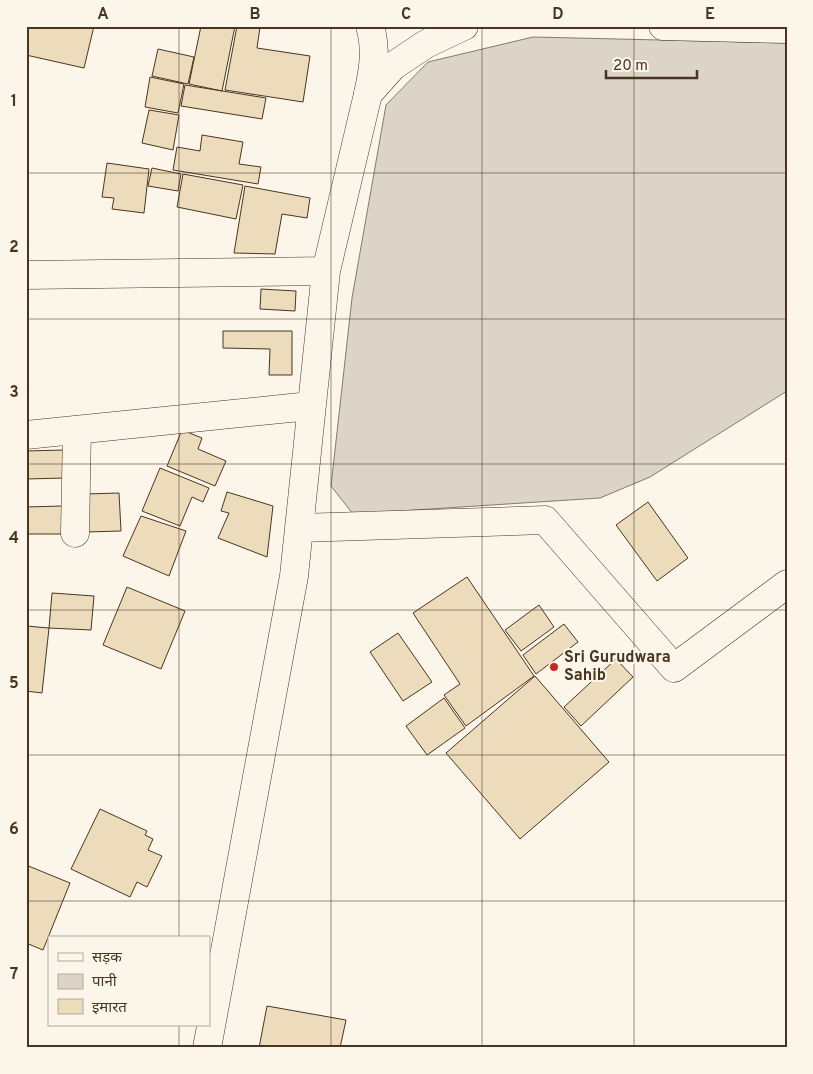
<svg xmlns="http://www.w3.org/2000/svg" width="813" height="1074" viewBox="0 0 813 1074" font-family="Overpass,'Noto Sans Devanagari',sans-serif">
  <rect width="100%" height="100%" fill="#fbf6e9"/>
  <!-- water -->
  <path fill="#dcd4c6" stroke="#887966" d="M533 37 787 43V391L650 477 600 498 353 514 331 486 352 298 386 105 428 62Z"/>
  <!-- building -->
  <path fill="#ecdcbc" stroke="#4a3520" d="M26 26H94L84 68 26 55Z
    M201 26H235L222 91 189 84Z
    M237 26 260 27 257 48 310 56 303 102 225 90Z
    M158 49 194 57 188 84 152 76Z
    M150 77 184 84 178 113 145 107Z
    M185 85 266 98 262 119 181 106Z
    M149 110 179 115 173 150 142 143Z
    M202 135 243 142 239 164 261 167 258 184 173 170 177 147 200 151Z
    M107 163 149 169 144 213 112 209 114 198 102 197Z
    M152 168 181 174 178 191 148 186Z
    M183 174 243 185 236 219 177 207Z
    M245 186 310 198 307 218 282 214 275 254 234 253Z
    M261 289 296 291 295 311 260 309Z
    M223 331H292V375H269L270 349 223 348Z
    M182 430 202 438 198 449 226 461 215 486 167 466Z
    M64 450V478L26 479V451Z
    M160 468 209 488 203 502 192 497 180 526 142 511Z
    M227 492 273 506 267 557 218 538 229 513 221 511Z
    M119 493 121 531 86 532 85 494Z
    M648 502 688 558 657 581 616 525Z
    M62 506V534H26V507Z
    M141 516 186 531 169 576 123 556Z
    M467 577 534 676 466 726 444 695 460 684 413 613Z
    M127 587 185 611 161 669 103 645Z
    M52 593 94 596 91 630 49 628Z
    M539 605 554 627 521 651 505 630Z
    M564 624 578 642 536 674 523 655Z
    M26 626 49 628 42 693 26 691Z
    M398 633 432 682 403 701 370 652Z
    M616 659 633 677 581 726 564 707Z
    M535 676 609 762 520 839 446 753Z
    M444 698 465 728 427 755 406 726Z
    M100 809 147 831 145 835 153 839 148 850 162 856 147 887 137 882 130 897 71 869Z
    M26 865 70 883 43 950 26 943Z
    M267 1006 346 1020 340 1048H259Z"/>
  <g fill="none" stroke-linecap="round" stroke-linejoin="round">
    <!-- street casing -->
    <g stroke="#4a3520" stroke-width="29">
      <path id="street" d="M663 26 787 29
        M26 275 326 271
        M26 435 310 406
        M300 528 545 520 674 668 787 584
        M75 533 77 430
        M207 1048 294 576 326 271 368 94 393 66 426 44 464 26"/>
    </g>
    <!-- secondary casing -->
    <g stroke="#4a3520" stroke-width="29">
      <path id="secondary" d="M368 94C373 71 377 50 370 26"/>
    </g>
    <!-- street -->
    <use href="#street" stroke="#fbf6e9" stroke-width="28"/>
    <!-- secondary -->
    <use href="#secondary" stroke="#fbf6e9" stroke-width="28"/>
  </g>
  <!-- grid -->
  <path fill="none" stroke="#4a3520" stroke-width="1" stroke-opacity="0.55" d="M179 26V938M331 26V1048M482 26V1048M634 26V1048M26 173H787M26 319H787M26 464H787M26 610H787M26 755H787M26 901H787M179 1025V1048"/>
  <!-- markers -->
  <circle fill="#c62828" stroke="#fbf6e9" stroke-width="2" cx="554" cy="667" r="5"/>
  <g text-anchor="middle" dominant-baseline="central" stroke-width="4" stroke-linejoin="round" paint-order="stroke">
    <!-- poi labels -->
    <g font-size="16" font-weight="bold" fill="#4a3520" stroke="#fbf6e9" text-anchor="start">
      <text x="564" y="658">Sri Gurudwara<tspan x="564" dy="18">Sahib</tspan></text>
    </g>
  </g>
  <!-- border -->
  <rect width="813" height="1074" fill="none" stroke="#fbf6e9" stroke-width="55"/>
  <!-- legend -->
  <rect x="48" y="936" width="162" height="90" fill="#fbf6e9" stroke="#b4a999"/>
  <rect x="58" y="953" width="25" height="8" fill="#fbf6e9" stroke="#b4a999"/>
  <text x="92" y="962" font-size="15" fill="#4a3520">सड़क</text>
  <rect x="58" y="974" width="25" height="15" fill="#dcd4c6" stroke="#b4a999"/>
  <text x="92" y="986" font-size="15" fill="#4a3520">पानी</text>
  <rect x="58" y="999" width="25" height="15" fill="#ecdcbc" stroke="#b4a999"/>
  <text x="92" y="1012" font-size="15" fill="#4a3520">इमारत</text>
  <!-- scale -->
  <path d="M606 70v8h91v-8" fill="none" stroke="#4a3520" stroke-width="2.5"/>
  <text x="613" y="70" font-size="15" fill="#4a3520" stroke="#fbf6e9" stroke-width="4" paint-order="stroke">20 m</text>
  <rect x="28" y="28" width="758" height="1018" fill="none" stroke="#4a3520" stroke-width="2"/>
  <g font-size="16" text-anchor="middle" font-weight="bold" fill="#4a3520">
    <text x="103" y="19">A</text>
    <text x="255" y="19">B</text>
    <text x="406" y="19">C</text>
    <text x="558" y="19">D</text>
    <text x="710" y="19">E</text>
    <text x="14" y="106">1</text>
    <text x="14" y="252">2</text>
    <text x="14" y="397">3</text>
    <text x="14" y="543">4</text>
    <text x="14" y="688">5</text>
    <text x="14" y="834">6</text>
    <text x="14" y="979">7</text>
  </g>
</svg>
